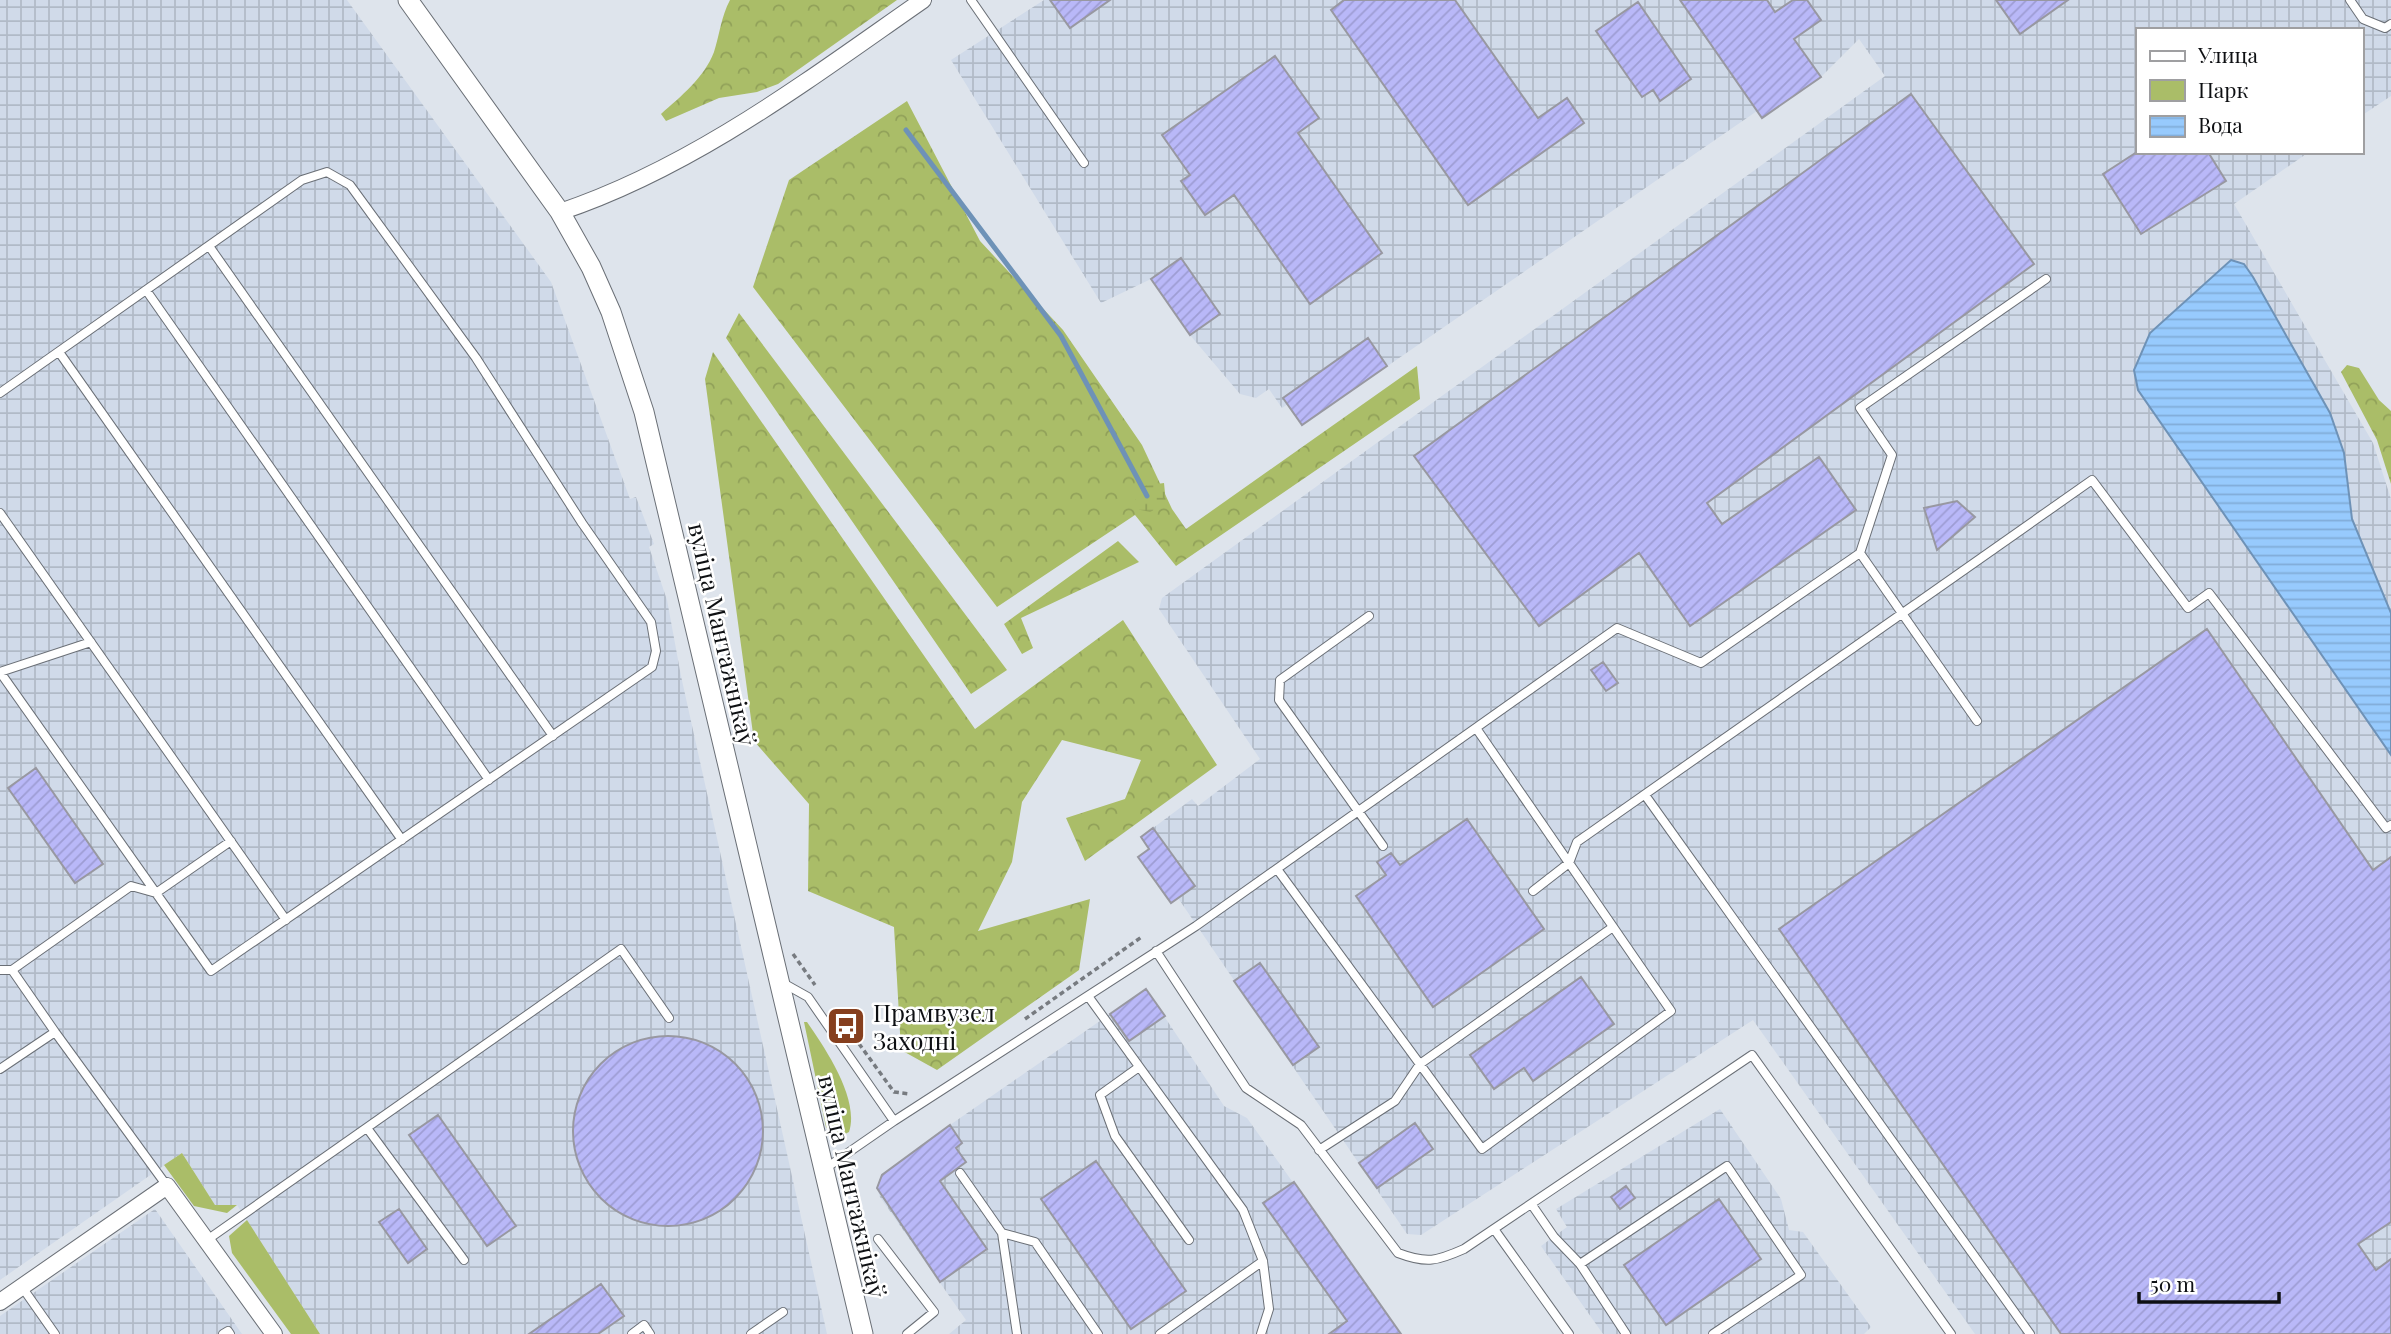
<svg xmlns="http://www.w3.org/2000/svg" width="2391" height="1334" viewBox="0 0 2391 1334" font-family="'Playfair Display',serif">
  <defs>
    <pattern id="industrial-grid" width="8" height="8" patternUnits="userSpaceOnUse" patternTransform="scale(1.75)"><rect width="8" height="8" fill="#d0dae9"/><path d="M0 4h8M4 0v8" fill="none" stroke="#b1bac7"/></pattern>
    <pattern id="forest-crowns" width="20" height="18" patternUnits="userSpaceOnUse" patternTransform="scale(1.75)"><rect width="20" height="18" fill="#aabd68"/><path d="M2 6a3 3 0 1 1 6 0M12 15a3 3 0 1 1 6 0" fill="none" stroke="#91a159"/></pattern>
    <pattern id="wetland-marsh" width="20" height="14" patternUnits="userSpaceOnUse" patternTransform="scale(1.75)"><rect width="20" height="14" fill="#aabd68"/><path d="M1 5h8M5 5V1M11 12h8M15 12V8" fill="none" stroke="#91a159"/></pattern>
    <pattern id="water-rules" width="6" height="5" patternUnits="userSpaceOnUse" patternTransform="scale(1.75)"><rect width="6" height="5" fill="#97cafd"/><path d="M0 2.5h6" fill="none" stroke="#81acd8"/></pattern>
    <pattern id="building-hatch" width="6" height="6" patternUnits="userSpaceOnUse" patternTransform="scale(1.75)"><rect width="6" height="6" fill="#b9b8f8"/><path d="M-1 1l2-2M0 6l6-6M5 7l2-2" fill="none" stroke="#9e9dd4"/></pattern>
  </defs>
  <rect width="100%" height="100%" fill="#dee4ec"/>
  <!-- industrial -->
  <path fill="url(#industrial-grid)" d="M0 0H347L551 282 630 499 636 497 654 544 649 547 667 600 681 676 827 1334H320L237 1205H215L182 1153 0 1280Z
    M1044 0H2391V96L2361 116V30H2137V152H2309L2234 204 2373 443 2391 499V1334H1975L1753 1020 1421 1235 1407 1234 1178 898 1171 903 1138 857 1149 849 1141 837 1192 799 1198 806 1260 759 1159 609 1162 598 1885 76 1859 39 1821 77 1762 118 1757 111 1302 425 1288 404 1282 408 1269 389 1256 398 1240 394 1190 335 1151 279 1101 303 951 60Z
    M1146 989 1224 1106 1247 1118 1401 1334H949L966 1320 880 1197 877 1188 879 1181 950 1125Z
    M1720 1109 1781 1199 1789 1230 1803 1232 1871 1327 1864 1334H1603L1541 1246 1567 1227 1556 1209Z
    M155 1209 242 1334H0V1316Z"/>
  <!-- green -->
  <path fill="#aabd68" d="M804 1022H807C825 1048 860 1099 849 1132L841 1136 833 1135 826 1127Z
    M182 1153 215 1205H237L227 1213 194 1206 164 1165Z
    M247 1220 320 1334H291L232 1253 229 1236Z"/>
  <!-- forest -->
  <path fill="url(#forest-crowns)" d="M730 0H897L778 84 757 92 719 98 666 121 661 114C681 96 704 78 714 52 720 33 721 17 730 0Z
    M907 101 980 241 1063 330 1142 445 1172 509 1186 529 1417 366 1420 399 1176 566 1135 515 997 607 753 287 789 180Z
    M739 313 1007 670 971 694 726 338Z
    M713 352 975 729 1123 620 1217 765 1085 861 1066 818 1125 799 1141 760 1062 740 1022 802 1012 862 978 931 1090 899 1079 970 937 1070 901 1050 894 927 808 891 809 804 754 741 705 379Z
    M2347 365 2359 368 2379 400 2391 411V484L2377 440 2341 372Z
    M1118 541 1139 562 1021 618 1033 648 1022 654 1004 624Z"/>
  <!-- wetland -->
  <path fill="url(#wetland-marsh)" d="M1164 483 1166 504 1150 512 1131 508 1143 486Z"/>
  <!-- water -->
  <path fill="url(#water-rules)" stroke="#6e92b7" stroke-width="2" d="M2231 260 2244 264 2253 277 2330 413 2344 453 2352 519 2391 613V755L2138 390 2134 370 2150 333Z"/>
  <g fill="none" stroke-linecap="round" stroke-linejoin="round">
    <!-- stream -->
    <path stroke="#6e92b7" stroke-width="5" d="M906 130 1061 336 1147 496"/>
  </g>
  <!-- building -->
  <path fill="url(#building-hatch)" stroke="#9898a1" stroke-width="2" d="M1050 0H1110L1070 28Z
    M1344 0H1455L1538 118 1567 98 1584 123 1468 205 1331 10Z
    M1680 0H1767L1775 12 1793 0H1807L1821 20 1794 39 1821 77 1762 118Z
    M1996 0H2068L2020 34Z
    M1638 2 1691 79 1660 101 1653 90 1642 97 1596 31Z
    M1275 56 1319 118 1298 133 1382 253 1310 304 1234 195 1205 215 1181 181 1190 175 1162 135Z
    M1911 94 2034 264 1707 503 1722 524 1819 457 1856 510 1690 626 1639 553 1539 626 1414 456Z
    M2137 152H2208L2226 181 2141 234 2103 174Z
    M1181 258 1220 314 1190 335 1151 279Z
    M1368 338 1387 366 1302 425 1283 398Z
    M1957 501 1975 517 1937 550 1924 508Z
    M2207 629 2373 870 2391 857V1222L2358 1244 2376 1270 2391 1259V1334H2061L1779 929Z
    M1603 662 1618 683 1606 691 1591 670Z
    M36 768 103 864 75 883 8 788Z
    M1467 819 1544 929 1433 1007 1356 896 1386 875 1377 862 1391 853 1400 865Z
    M1153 828 1195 886 1171 903 1138 857 1149 849 1141 837Z
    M1260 963 1319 1047 1293 1065 1234 981Z
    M1581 977 1614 1024 1533 1081 1524 1068 1494 1089 1470 1055Z
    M1146 989 1165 1016 1129 1041 1110 1014Z
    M573 1131a95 95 0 1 1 190 0a95 95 0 1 1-190 0Z
    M438 1115 516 1226 487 1246 409 1135Z
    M1415 1123 1433 1149 1377 1188 1359 1163Z
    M950 1125 962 1143 956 1148 966 1162 940 1181 987 1249 940 1282 877 1188 882 1175Z
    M1096 1161 1186 1291 1131 1329 1041 1199Z
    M1294 1182 1401 1334H1329L1347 1321 1263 1203Z
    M1626 1186 1635 1198 1620 1209 1611 1197Z
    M1719 1199 1761 1259 1666 1325 1624 1265Z
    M399 1209 427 1249 408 1263 379 1222Z
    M601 1284 624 1316 598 1334H529Z"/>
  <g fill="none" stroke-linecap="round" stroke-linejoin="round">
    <!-- service casing -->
    <g stroke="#6a6f76" stroke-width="10">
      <path id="service" d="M971 0 1084 163
        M2350 0 2363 19 2385 28 2391 24
        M209 246 553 736
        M146 290 489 780
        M59 352 402 840
        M0 393 302 180 327 172 350 185 476 358 582 523 651 622 656 651 652 667 211 971 0 672
        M0 513 286 920
        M1860 553 1977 721
        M1369 616 1280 680 1279 700 1383 846
        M0 672 91 642
        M1645 795 2030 1334
        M1277 869 1482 1149 1671 1011 1476 728
        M1533 891 1569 863 1577 842 2092 480 2188 608 2209 593 2386 828 2391 825
        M1156 951 1246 1088 1301 1125 1398 1253C1427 1264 1437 1261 1464 1249L1752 1055 1951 1334
        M0 970H12L55 1032
        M12 970 131 886 156 893 231 841
        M783 983 808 997 894 1121
        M1088 996 1243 1210 1263 1261 1269 1309 1261 1334
        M1139 1067 1100 1095 1115 1136 1189 1240
        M0 1069 55 1032 167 1186
        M367 1128 464 1260
        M1319 1150 1395 1101 1420 1064 1613 927
        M826 1168 894 1121 1196 926 1617 628 1701 663 1860 553 1892 455 1860 408 2046 279
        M960 1173 1002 1233 1017 1334
        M1532 1205 1554 1237 1580 1264 1626 1334
        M1494 1229 1569 1334
        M1002 1233 1035 1242 1098 1334
        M878 1239 934 1312 907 1334
        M207 1240 621 949 669 1018
        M1580 1264 1727 1166 1801 1275 1713 1334
        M22 1287 55 1334
        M223 1334 228 1331 230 1334
        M632 1334 644 1325 650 1334
        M751 1334 783 1312
        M1160 1334 1263 1261"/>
    </g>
    <!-- minor casing -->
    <g stroke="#6a6f76" stroke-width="18">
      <path id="minor" d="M560 212C694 167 808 80 923 0
        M0 1302 167 1186 274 1334"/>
    </g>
    <!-- tertiary casing -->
    <g stroke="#6a6f76" stroke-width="21">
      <path id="tertiary" d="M408 0 560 212 591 267 611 312 644 412 863 1334"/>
    </g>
    <!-- path -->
    <path stroke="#777b80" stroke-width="3.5" stroke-dasharray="5 3.5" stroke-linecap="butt" d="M793 954 815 985
      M1025 1019 1143 936
      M849 1030 894 1092 910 1094"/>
    <!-- service -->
    <use href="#service" stroke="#fff" stroke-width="8"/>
    <!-- minor -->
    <use href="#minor" stroke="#fff" stroke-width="16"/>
    <!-- tertiary -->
    <use href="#tertiary" stroke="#fff" stroke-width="19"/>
  </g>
  <!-- icons -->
  <defs>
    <g id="bus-square" transform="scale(2.0125)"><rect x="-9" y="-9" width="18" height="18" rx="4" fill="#863f1e" stroke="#fff"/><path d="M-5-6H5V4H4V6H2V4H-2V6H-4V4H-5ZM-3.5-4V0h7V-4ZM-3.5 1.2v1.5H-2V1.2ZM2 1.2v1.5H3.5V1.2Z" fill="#fff"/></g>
  </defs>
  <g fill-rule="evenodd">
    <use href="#bus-square" x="846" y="1026"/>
  </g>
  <g text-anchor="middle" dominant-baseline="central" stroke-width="5" stroke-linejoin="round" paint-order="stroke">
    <!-- street labels -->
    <g font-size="24" fill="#0e1013" stroke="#fff">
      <text transform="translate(723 634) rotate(77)">вуліца Мантажнікаў</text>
      <text transform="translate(853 1186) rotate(77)">вуліца Мантажнікаў</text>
    </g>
    <!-- poi labels -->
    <g font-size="24" fill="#0e1013" stroke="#fff" text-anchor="start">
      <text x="873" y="1012">Прамвузел<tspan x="873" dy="28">Заходні</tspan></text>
    </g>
  </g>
  <!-- legend -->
  <rect x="2136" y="28" width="228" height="126" fill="#ffffff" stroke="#9f9fa1" stroke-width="2"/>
  <rect x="2150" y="51" width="35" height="10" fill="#ffffff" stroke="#9f9fa1" stroke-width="2"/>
  <text x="2198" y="63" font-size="21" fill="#0e1013">Улица</text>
  <rect x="2150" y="80" width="35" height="21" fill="#aabd68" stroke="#9f9fa1" stroke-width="2"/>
  <text x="2198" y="98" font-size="21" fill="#0e1013">Парк</text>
  <rect x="2150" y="116" width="35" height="21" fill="url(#water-rules)" stroke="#9f9fa1" stroke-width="2"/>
  <text x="2198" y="133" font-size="21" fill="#0e1013">Вода</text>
  <!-- scale -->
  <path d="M2139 1292v10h140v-10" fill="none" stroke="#0e1013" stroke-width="3.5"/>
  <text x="2150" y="1292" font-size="21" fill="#0e1013" stroke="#ffffff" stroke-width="5" paint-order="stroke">50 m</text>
</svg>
